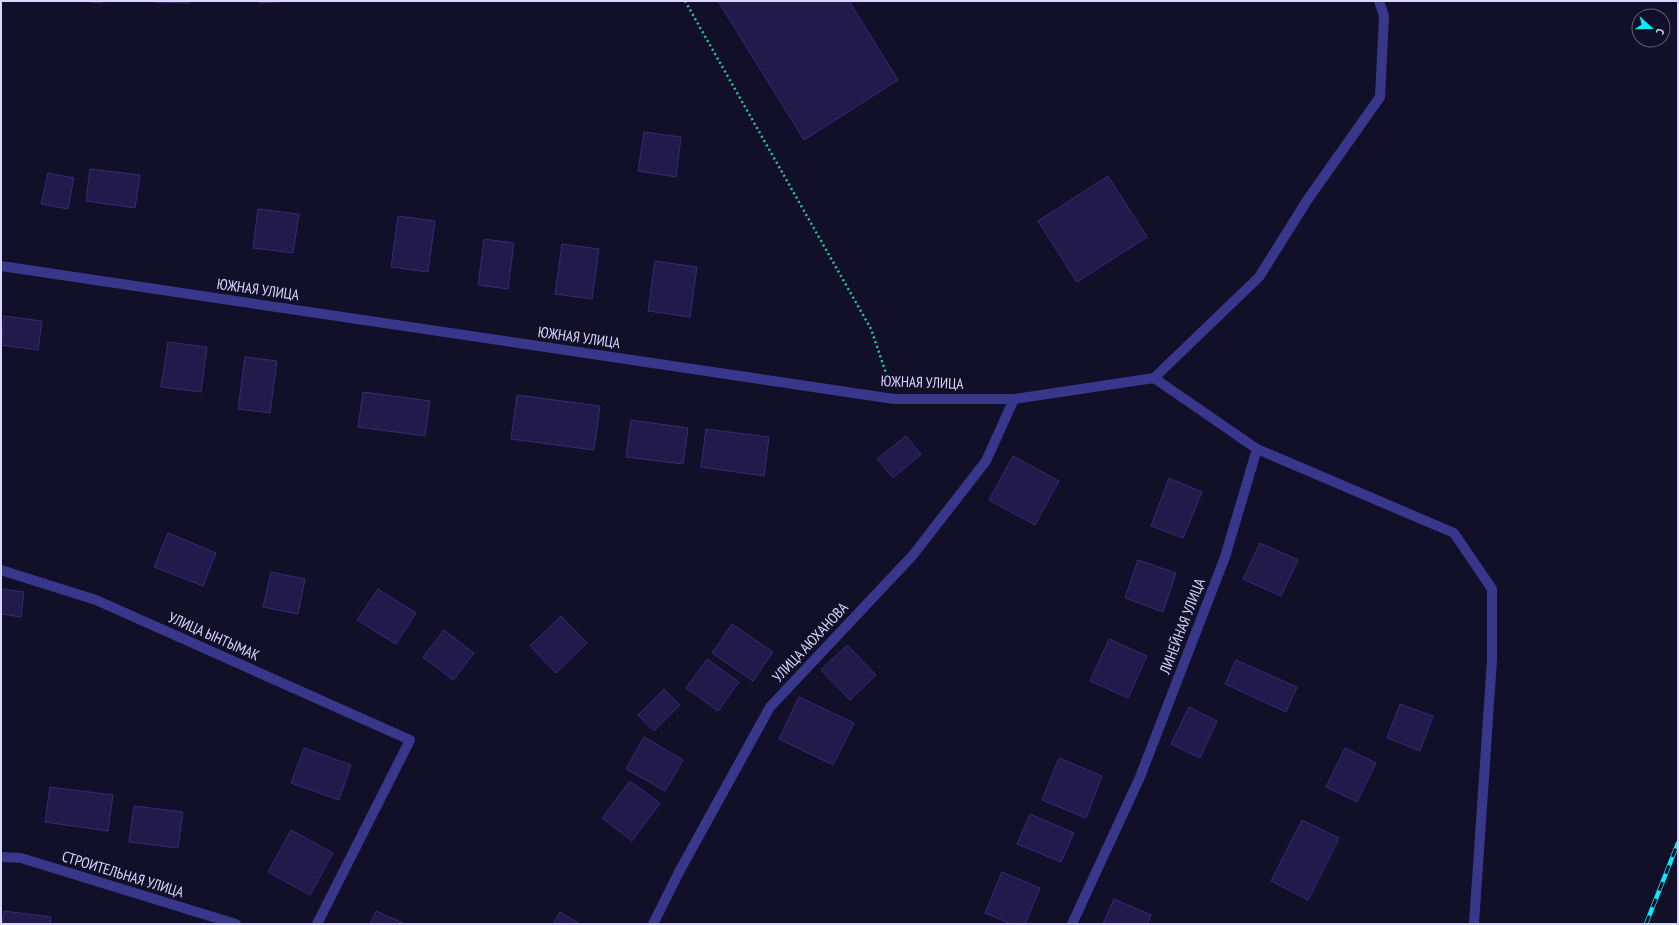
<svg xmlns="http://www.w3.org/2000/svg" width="1679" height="925" viewBox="0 0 1679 925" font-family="'PT Sans Narrow',sans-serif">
  <rect width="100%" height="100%" fill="#120f29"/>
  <!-- building -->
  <path fill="#221a4b" stroke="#382a79" d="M82 1H102V3Z
    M154 1H190V3L154 2Z
    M259 1H291L259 3Z
    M718 1H849L898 80 804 140Z
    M644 132 681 137 676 177 638 171Z
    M90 169 140 175 135 208 86 201Z
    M48 173 74 178 68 209 41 204Z
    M1108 176 1147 237 1077 282 1038 221Z
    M258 209 299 214 293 253 253 248Z
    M398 216 435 221 428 272 391 267Z
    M484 239 514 243 508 289 478 285Z
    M562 244 599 249 592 299 555 294Z
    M655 261 697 267 690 317 648 311Z
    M4 316 42 321 38 350 1 345Z
    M168 342 207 347 201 392 161 387Z
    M245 357 277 361 270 413 238 409Z
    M363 392 430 401 425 436 358 427Z
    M517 395 600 406 594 450 511 439Z
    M631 420 688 428 683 464 626 457Z
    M706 429 769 437 764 476 701 467Z
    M906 436 921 454 893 478 877 459Z
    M1013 456 1059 481 1035 525 989 500Z
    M1169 478 1202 492 1183 538 1151 526Z
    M168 533 216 553 203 586 154 567Z
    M1260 543 1298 560 1281 596 1243 579Z
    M1138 560 1176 573 1163 612 1125 598Z
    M271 572 305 579 298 614 263 607Z
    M1 589 24 592 21 617 1 614Z
    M378 589 416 613 396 644 357 620Z
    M561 616 587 643 556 673 530 646Z
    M732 624 773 652 753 681 712 653Z
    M444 630 474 653 453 680 423 657Z
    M1109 639 1147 656 1128 698 1090 681Z
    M847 645 876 675 850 700 821 670Z
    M707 659 739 682 718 711 686 688Z
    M1236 660 1297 687 1286 712 1225 684Z
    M664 689 680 705 654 731 638 715Z
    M799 697 854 723 833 765 779 739Z
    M1400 704 1433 716 1420 751 1387 738Z
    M1189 707 1217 721 1200 758 1171 744Z
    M644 737 683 760 665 791 626 769Z
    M304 748 351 765 339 800 291 783Z
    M1345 748 1376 763 1357 802 1326 787Z
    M1059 758 1102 776 1086 818 1042 800Z
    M630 781 660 803 632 841 602 818Z
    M50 787 113 795 108 831 45 822Z
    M134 806 183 812 178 848 129 842Z
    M1030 814 1074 833 1061 862 1017 844Z
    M1302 820 1339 838 1308 900 1271 881Z
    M291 830 333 853 310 895 268 872Z
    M1002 872 1040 888 1025 924H1011L985 913Z
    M1114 899 1151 915 1147 924H1103Z
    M4 911 51 917 50 924H2Z
    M376 911 405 924H370Z
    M560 912 580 924H553Z"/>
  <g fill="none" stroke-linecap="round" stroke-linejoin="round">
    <!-- path -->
    <path stroke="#29c1b4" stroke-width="2.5" stroke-dasharray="2 3" stroke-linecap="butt" d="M685 1 871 329 888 379"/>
    <!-- minor -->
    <path stroke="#38378b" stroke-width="10" d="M1 266 894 399H1014L1154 378
      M1154 378 1259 277 1308 199 1380 97 1384 16 1379 1
      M1257 449 1454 533 1492 589V660L1474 924
      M1 570 96 600 410 740 317 924
      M1 857 21 858 236 924
      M653 924 679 872 770 707 913 555 986 461 1014 399
      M1072 924 1140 777 1225 557 1257 449 1154 378"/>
    <!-- rail casing -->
    <g stroke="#03edff" stroke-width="4.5">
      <path id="rail" d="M1646 924 1678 843"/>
    </g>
    <!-- rail -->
    <use href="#rail" stroke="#120f29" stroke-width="3" stroke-dasharray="9" stroke-linecap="butt"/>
  </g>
  <g text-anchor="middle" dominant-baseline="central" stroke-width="3" stroke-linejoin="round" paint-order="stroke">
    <!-- street labels -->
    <g font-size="15" fill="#dad7ff" stroke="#120f29">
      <text transform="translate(258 289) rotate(8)">ЮЖНАЯ УЛИЦА</text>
      <text transform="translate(579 337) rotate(8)">ЮЖНАЯ УЛИЦА</text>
      <text transform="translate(922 382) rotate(2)">ЮЖНАЯ УЛИЦА</text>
      <text transform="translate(1182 626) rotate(-69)">ЛИНЕЙНАЯ УЛИЦА</text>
      <text transform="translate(214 636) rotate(24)">УЛИЦА ЫНТЫМАК</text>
      <text transform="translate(810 642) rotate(-47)">УЛИЦА АЮХАНОВА</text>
      <text transform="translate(123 874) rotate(17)">СТРОИТЕЛЬНАЯ УЛИЦА</text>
    </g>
  </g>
  <!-- border -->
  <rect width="1679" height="925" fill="none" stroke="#dad7ff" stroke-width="4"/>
  <!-- north arrow -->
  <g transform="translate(1651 28) rotate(111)"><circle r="19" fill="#120f29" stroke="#625f7f"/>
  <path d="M0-3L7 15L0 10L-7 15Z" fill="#03edff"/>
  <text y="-6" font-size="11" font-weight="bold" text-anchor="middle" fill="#dad7ff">С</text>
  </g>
</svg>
